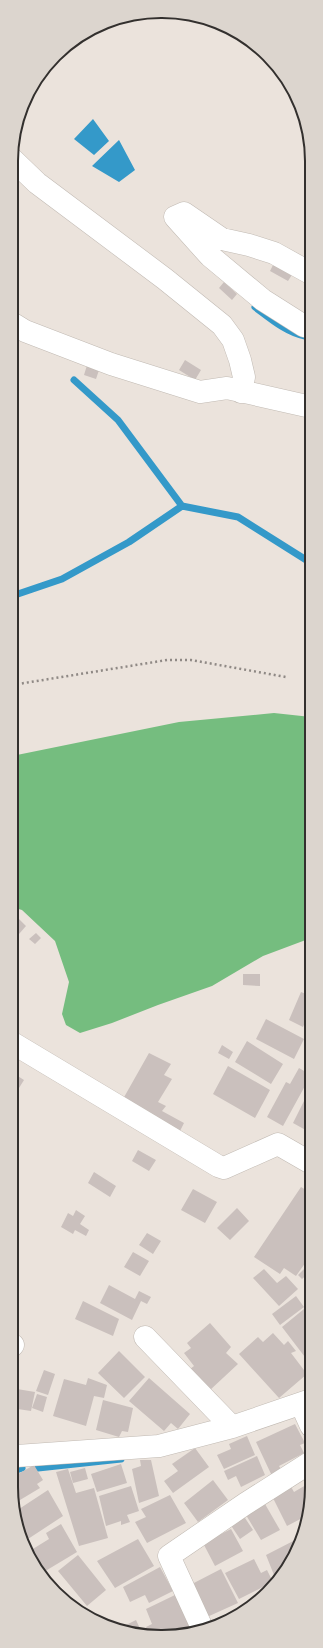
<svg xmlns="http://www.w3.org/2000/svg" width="323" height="1648" viewBox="0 0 323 1648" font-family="'Fira Sans Condensed',sans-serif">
  <rect width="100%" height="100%" fill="#ebe3dc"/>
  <!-- forest -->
  <path fill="#75bd7f" d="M274 713 311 717V938L263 956 212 986 158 1005 112 1023 80 1033 66 1025 62 1014 69 982 55 941 22 910 12 907V756L179 722Z"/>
  <!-- water -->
  <path fill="#3499c9" d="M93 119 109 141 94 155 74 139Z
    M119 140 135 170 119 182 92 166Z"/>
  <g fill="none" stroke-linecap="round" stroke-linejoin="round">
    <!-- stream -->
    <path stroke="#3499c9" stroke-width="7" d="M255 307C271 319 286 332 305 336
      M74 380 118 420 182 506 238 517 311 563
      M12 596 62 579 129 542 182 506
      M305 1429 311 1442
      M38 1468 121 1459
      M11 1472 22 1468"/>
  </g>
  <!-- building -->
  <path fill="#cac0bd" d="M276 259 295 270 288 281 270 271Z
    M224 282 237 294 232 300 219 288Z
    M185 360 201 370 195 380 179 370Z
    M88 362 100 367 96 379 84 375Z
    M13 913 26 926 19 934 15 929 12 933V914Z
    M36 933 41 938 35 944 29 939Z
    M243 974H260V986L243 985Z
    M301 992 311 996V1010L303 1027 289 1020Z
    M266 1019 304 1039 294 1059 256 1039Z
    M247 1041 283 1064 271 1084 235 1062Z
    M222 1045 233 1052 229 1059 218 1053Z
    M149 1053 171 1064 164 1075 172 1079 158 1102 166 1106 162 1111 184 1123 179 1133 123 1099Z
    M228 1066 270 1090 255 1118 213 1094Z
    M299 1068 311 1075 283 1126 267 1117 286 1082 290 1084Z
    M13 1073 24 1080 19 1088 11 1084Z
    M309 1091 311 1092V1133L293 1123Z
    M138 1150 156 1160 149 1171 132 1161Z
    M94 1172 116 1186 110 1197 88 1183Z
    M301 1187 311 1193V1255L296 1276 284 1268 280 1274 254 1257Z
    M193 1189 217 1202 205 1223 181 1210Z
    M237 1208 249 1221 230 1240 217 1228Z
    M76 1210 85 1216 80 1224 89 1230 86 1236 75 1230 73 1234 61 1227 68 1213 73 1216Z
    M147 1233 161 1241 153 1254 139 1245Z
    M133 1252 149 1261 140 1276 124 1267Z
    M310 1263 311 1271 302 1279 298 1275Z
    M264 1269 277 1283 286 1276 298 1289 279 1306 253 1278Z
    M109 1285 135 1299 139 1291 151 1297 147 1304 141 1301 132 1320 100 1303Z
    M296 1296 304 1307 280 1325 272 1314Z
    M83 1301 119 1319 113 1336 75 1319Z
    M304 1309 311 1318V1365L282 1327Z
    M210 1323 231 1347 226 1353 238 1364 209 1391 190 1369 194 1366 184 1353 191 1348 187 1343Z
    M273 1333 284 1345 288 1341 296 1351 291 1353 307 1374 279 1398 239 1354 258 1337 263 1342Z
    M119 1351 145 1377 124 1398 98 1373Z
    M44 1370 55 1374 48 1395 36 1391Z
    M88 1378 107 1385 104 1398 94 1396 86 1426 53 1416 64 1379 86 1385Z
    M149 1378 190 1414 178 1429 171 1423 164 1431 129 1401Z
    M11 1388 35 1392 31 1411 11 1408Z
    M37 1394 47 1397 43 1412 32 1408Z
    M103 1400 133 1408 128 1432 122 1431 119 1437 96 1430Z
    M295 1424 305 1443 300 1445 304 1453 279 1466 282 1471 272 1476 256 1442Z
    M247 1436 255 1455 224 1469 217 1455 231 1449 229 1444Z
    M195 1448 209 1467 173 1493 164 1481 178 1471 172 1464Z
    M257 1456 265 1475 241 1487 236 1476 228 1480 224 1471Z
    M140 1460H151L159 1496 139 1503 132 1469 141 1466Z
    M121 1464 127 1483 97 1492 91 1474Z
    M34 1465 43 1480 37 1484 40 1488 15 1503 11 1487V1478Z
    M85 1468 88 1479 73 1483 70 1472Z
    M68 1469 76 1493 94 1488 108 1538 79 1546 56 1472Z
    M213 1480 228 1500 198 1522 184 1503Z
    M311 1482V1506L308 1515 287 1526 272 1496 290 1485 294 1492Z
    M131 1486 139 1511 127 1515 130 1522 121 1525V1521L106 1526 99 1496Z
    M48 1490 63 1516 28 1539 19 1526 16 1511Z
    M170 1495 186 1523 147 1543 135 1522 146 1517 141 1509Z
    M265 1504 280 1530 261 1540 246 1515Z
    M243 1515 253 1530 240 1539 230 1524Z
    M61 1524 77 1552 42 1573 28 1552 49 1539 46 1533Z
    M231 1529 243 1551 215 1566 203 1543Z
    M301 1537 296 1553 276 1580 266 1555Z
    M138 1539 154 1566 115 1588 97 1561Z
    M78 1555 106 1590 87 1606 58 1571Z
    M254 1559 261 1573 267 1570 273 1582 239 1599 225 1573Z
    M160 1567 173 1591 149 1603 145 1595 130 1602 123 1587Z
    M221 1569 238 1603 207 1617 190 1585Z
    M60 1587 69 1597 66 1600 54 1592Z
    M175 1595 193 1630 189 1632 150 1636 146 1627 152 1624 146 1609Z
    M136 1620 143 1635 118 1629Z"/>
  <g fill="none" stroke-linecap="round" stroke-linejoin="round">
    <!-- minor casing -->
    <g stroke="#c1bab3" stroke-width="23">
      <path id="minor" d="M12 159 37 183 165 279 222 325 233 340 240 360 244 377 241 392
        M12 323 25 331 111 364 200 392 227 388 311 407
        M312 327 304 326 263 300 210 256 175 217 184 213 222 239 249 245 274 253 312 274
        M11 1042 218 1166 224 1168 278 1144 311 1163
        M145 1337 232 1427
        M11 1347 13 1345
        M301 1404 311 1426
        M11 1459 17 1456 159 1446 232 1427 311 1400
        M203 1630 169 1556 245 1504 311 1462"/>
    </g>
    <!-- path -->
    <path stroke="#8f8985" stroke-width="2.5" stroke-dasharray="2 3" stroke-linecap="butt" d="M12 685 167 660H191L286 677"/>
    <!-- minor -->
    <use href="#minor" stroke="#fff" stroke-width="22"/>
  </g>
  <!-- crop -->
  <path d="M0 0H323V1648H0ZM161 18H162A143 143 0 0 1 305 161V1487A143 143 0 0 1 162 1630H161A143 143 0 0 1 18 1487V161A143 143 0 0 1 161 18Z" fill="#dcd5ce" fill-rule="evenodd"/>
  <path fill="none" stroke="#33302e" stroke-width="2" d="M161 18H162A143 143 0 0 1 305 161V1487A143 143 0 0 1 162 1630H161A143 143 0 0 1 18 1487V161A143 143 0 0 1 161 18Z"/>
</svg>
